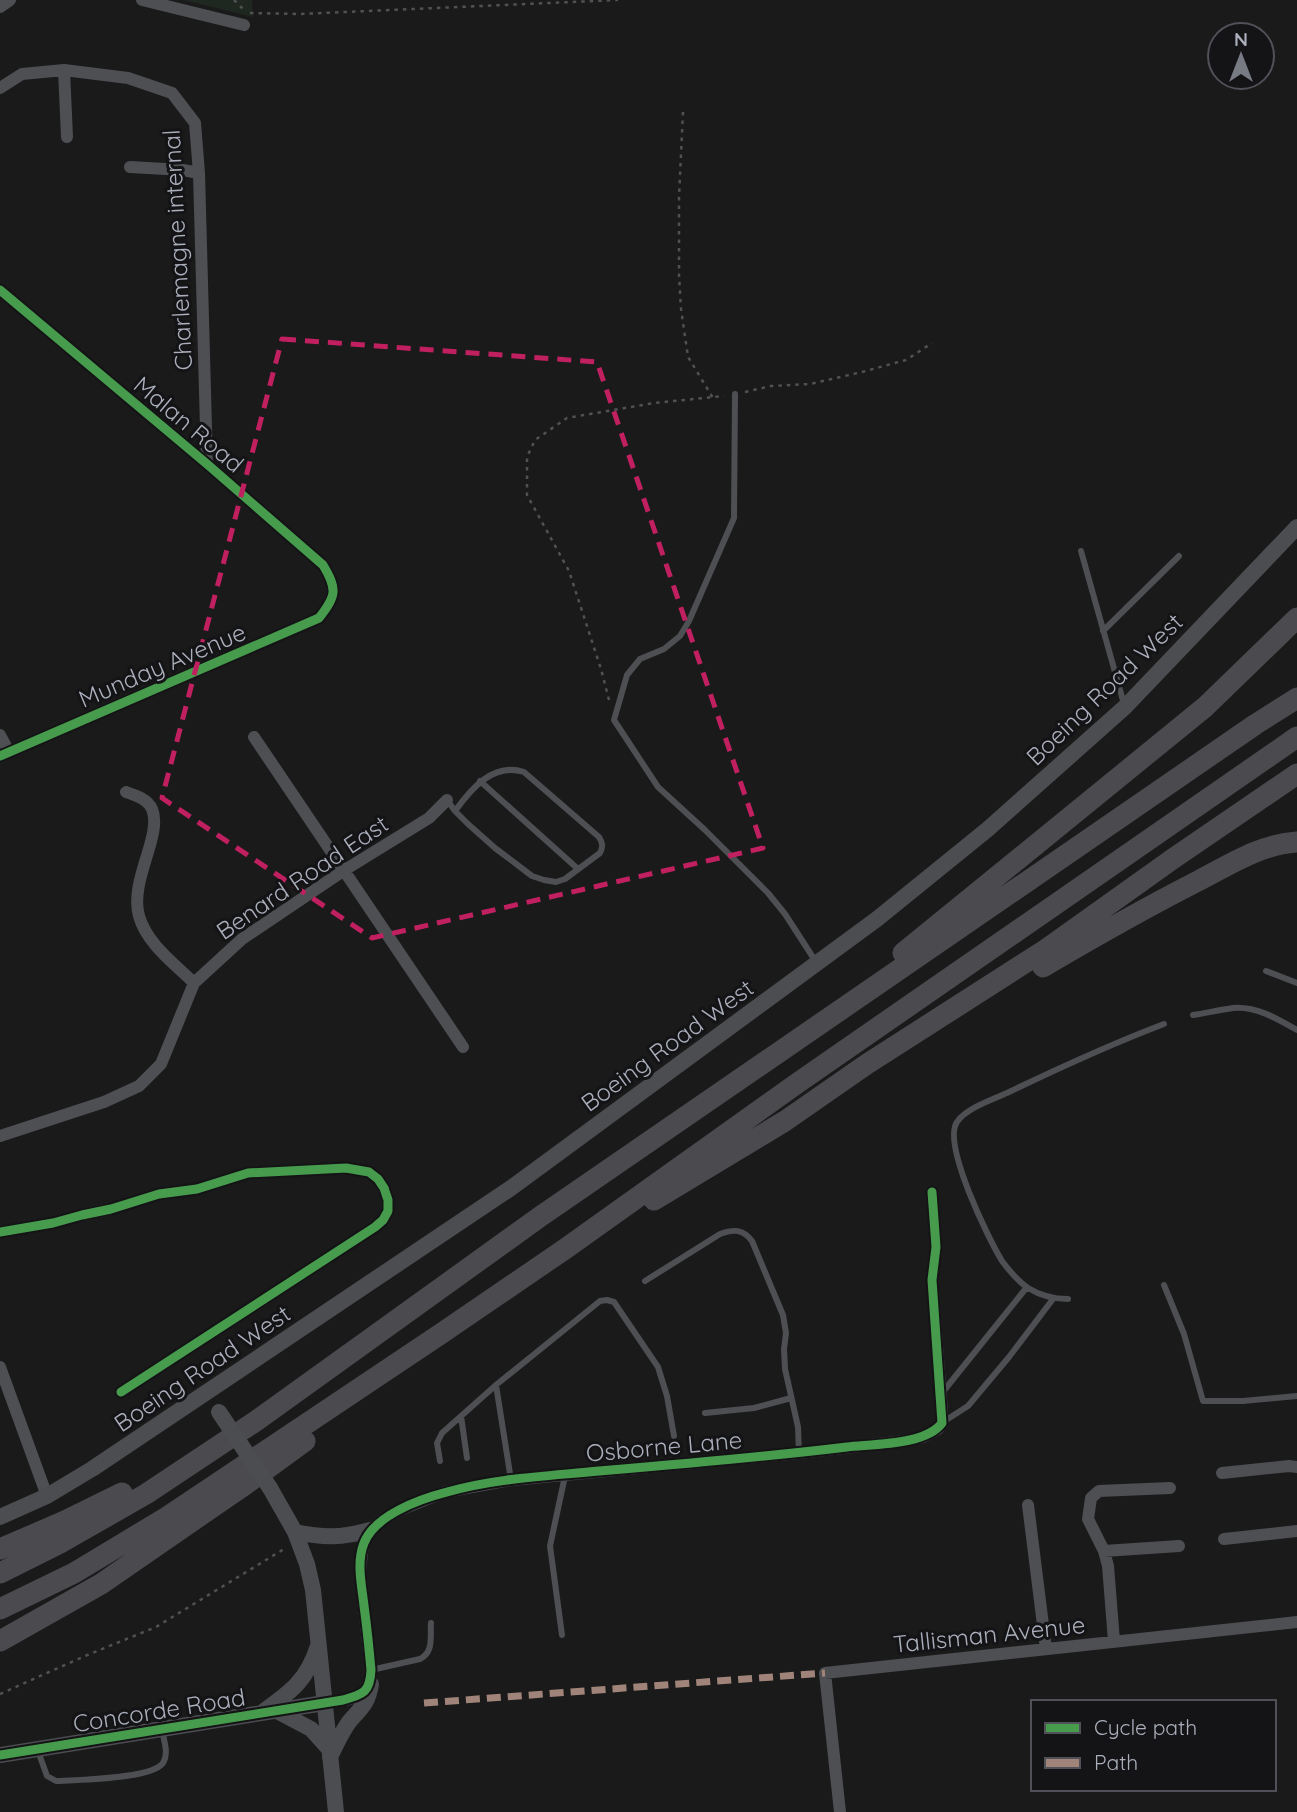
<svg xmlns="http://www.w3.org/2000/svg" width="1297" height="1812" viewBox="0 0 1297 1812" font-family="Quicksand,sans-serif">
  <rect width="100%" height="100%" fill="#1a1a1a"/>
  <!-- green -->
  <path fill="#1f2721" d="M183 0H252L253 17Z"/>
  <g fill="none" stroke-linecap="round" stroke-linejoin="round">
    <!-- path -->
    <path stroke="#505154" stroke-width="2.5" stroke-dasharray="3.5 5" stroke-linecap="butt" d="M234 0 244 10
      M250 13 299 14 618 0
      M683 112 679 197V275L681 309 688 357 713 398
      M745 392 771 386 810 384 862 372 906 360 932 343
      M609 700 601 669 569 571 527 495V457L535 440 567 418 654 403 724 396
      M0 1694 85 1656 156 1627 284 1549"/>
    <!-- lane -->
    <path stroke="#4d4f53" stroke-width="6" d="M735 394 734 518 689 621 680 636 664 649 640 659 627 675 614 720 658 787 705 830 768 893 785 914 816 962
      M1081 551 1124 704
      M1103 631 1179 556
      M480 781 578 869
      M447 800 455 811 468 824 495 848 532 876 544 880 556 882 565 879 600 853C603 847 603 843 599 837L524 772C493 762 471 789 455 811
      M1266 971 1297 983
      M1193 1015C1206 1013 1219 1010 1233 1008 1256 1006 1278 1019 1297 1030
      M645 1281 720 1234C734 1229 743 1229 752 1241L783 1315 786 1333 784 1349 785 1369 798 1427 799 1453
      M1164 1285 1184 1334 1203 1401H1243L1297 1396
      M1068 1299C1053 1299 1041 1296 1028 1288 1019 1282 1008 1269 1002 1261 988 1238 942 1144 957 1122 965 1109 993 1099 1007 1093 1059 1068 1111 1044 1164 1024
      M496 1385 600 1301 607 1300 614 1302 658 1367 667 1396 674 1436
      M942 1393 1027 1287
      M705 1413 754 1408 791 1398
      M461 1416 467 1458
      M943 1422 968 1406 1009 1357 1053 1299
      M440 1461 437 1443 442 1433 496 1385 511 1480
      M562 1635 550 1546 565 1476
      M371 1670 420 1659C434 1652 430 1637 431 1623
      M38 1751 47 1776 56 1781C77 1780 152 1779 163 1763 169 1753 164 1741 162 1730"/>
    <!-- street -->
    <path stroke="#4d4f53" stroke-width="12" d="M142 0 244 25
      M0 7 10 0
      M64 70 67 137
      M0 88 22 74 64 70 128 78 172 93 195 123 199 173 207 464
      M130 167 183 170 199 173
      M0 290 207 464 323 565C338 590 336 596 319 618L0 756
      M0 735 9 752
      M254 737 463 1047
      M126 792C135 795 148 799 152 809 163 835 129 881 139 916 147 944 174 963 194 983
      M0 1136 104 1102 139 1086 161 1064 194 983 242 939 343 871 429 818 447 800
      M0 1232 53 1223 82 1215 111 1209 159 1194 197 1189 248 1173 346 1168 369 1172 378 1179 384 1188 388 1200V1211L383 1220 375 1227 121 1392
      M0 1367 47 1496
      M1222 1473 1289 1466 1297 1467
      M1028 1505 1046 1649
      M1224 1539 1297 1531
      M1104 1551 1179 1546
      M1114 1641 1108 1566 1104 1551 1088 1519 1091 1498 1099 1491 1170 1488
      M324 1703C350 1699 370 1701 371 1670L360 1571 363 1544 370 1530 382 1520 400 1510 445 1492 511 1480 799 1453 905 1441 923 1437 938 1429 942 1423V1411L932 1280 936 1247 932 1192
      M840 1812 825 1673 1297 1622"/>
    <!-- secondary -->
    <path stroke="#4c4d51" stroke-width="16" d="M270 1488 295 1532 307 1564 313 1590 336 1812
      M0 1517 47 1496 92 1469 511 1188 877 919 988 829 1125 707 1297 527
      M295 1532C324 1538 342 1538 370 1530
      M275 1710 311 1729 329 1749
      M264 1711C292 1691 307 1680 318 1646
      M0 1755 324 1703
      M330 1757C336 1745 341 1733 349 1722 361 1708 368 1704 371 1684"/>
    <!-- highway -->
    <path stroke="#4b4b4f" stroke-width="21" d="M903 953 1205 707 1297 618
      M1043 967C1094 937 1145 908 1198 881 1229 865 1261 844 1297 842
      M654 1200 785 1121 867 1064 1045 950 1174 858 1297 774
      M0 1549 65 1521 122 1493
      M0 1573 62 1542 146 1494 256 1421 541 1216 1256 724 1297 698
      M0 1609 74 1573 167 1517 442 1333 565 1249 799 1082 1297 737
      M0 1641 101 1584 246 1484 305 1441"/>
    <!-- secondary-bridge -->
    <path stroke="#4c4d51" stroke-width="16" d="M219 1412 270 1488"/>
    <!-- quiet -->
    <path stroke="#a18479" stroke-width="7" stroke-dasharray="14 7" stroke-linecap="butt" d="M424 1703 825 1673"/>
    <!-- cycleway casing -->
    <g stroke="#141316" stroke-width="13">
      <path id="cycleway" d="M0 290 207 464 323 565C338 590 336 596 319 618L0 756
        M0 1232 53 1223 82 1215 111 1209 159 1194 197 1189 248 1173 346 1168 369 1172 378 1179 384 1188 388 1200V1211L383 1220 375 1227 121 1392
        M0 1755 343 1700C364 1694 370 1692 371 1670 369 1648 367 1627 364 1606 362 1586 356 1563 364 1543 375 1515 420 1499 447 1492 496 1478 549 1476 599 1471 682 1464 765 1457 847 1447 874 1444 926 1445 942 1423L932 1280 936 1247 932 1192"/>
    </g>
    <!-- cycleway -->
    <use href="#cycleway" stroke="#469c4c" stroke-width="9"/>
  </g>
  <!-- marked area -->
  <path fill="none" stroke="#c12060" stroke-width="5" stroke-dasharray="14 9" stroke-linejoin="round" d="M282 339 597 362 763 848 372 938 162 798Z"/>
  <g text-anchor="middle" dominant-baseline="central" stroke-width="6" stroke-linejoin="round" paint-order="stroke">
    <!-- street labels -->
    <g font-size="24" fill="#aaafbb" stroke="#141316">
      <text transform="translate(177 250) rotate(-93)">Charlemagne internal</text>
      <text transform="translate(189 424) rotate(40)">Malan Road</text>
      <text transform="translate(162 665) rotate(-23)">Munday Avenue</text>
      <text transform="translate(1104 689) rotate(-44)">Boeing Road West</text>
      <text transform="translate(302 877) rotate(-34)">Benard Road East</text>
      <text transform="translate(667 1045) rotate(-36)">Boeing Road West</text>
      <text transform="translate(202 1368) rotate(-34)">Boeing Road West</text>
      <text transform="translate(664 1446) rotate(-5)">Osborne Lane</text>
      <text transform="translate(989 1634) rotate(-6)">Tallisman Avenue</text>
      <text transform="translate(159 1710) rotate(-9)">Concorde Road</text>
    </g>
  </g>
  <!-- legend -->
  <rect x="1031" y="1700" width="245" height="91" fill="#141316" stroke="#505158" stroke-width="2"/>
  <rect x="1045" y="1723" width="35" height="10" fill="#469c4c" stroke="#505158" stroke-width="2"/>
  <text x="1094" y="1735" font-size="21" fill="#aaafbb">Cycle path</text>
  <rect x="1045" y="1758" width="35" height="10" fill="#a18479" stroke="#505158" stroke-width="2"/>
  <text x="1094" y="1770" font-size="21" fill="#aaafbb">Path</text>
  <!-- north arrow -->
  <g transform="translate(1241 56)"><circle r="33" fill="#141316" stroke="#505158" stroke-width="2"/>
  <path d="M0-5L12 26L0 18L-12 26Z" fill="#787b83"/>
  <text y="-10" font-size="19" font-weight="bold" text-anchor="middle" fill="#aaafbb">N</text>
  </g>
</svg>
